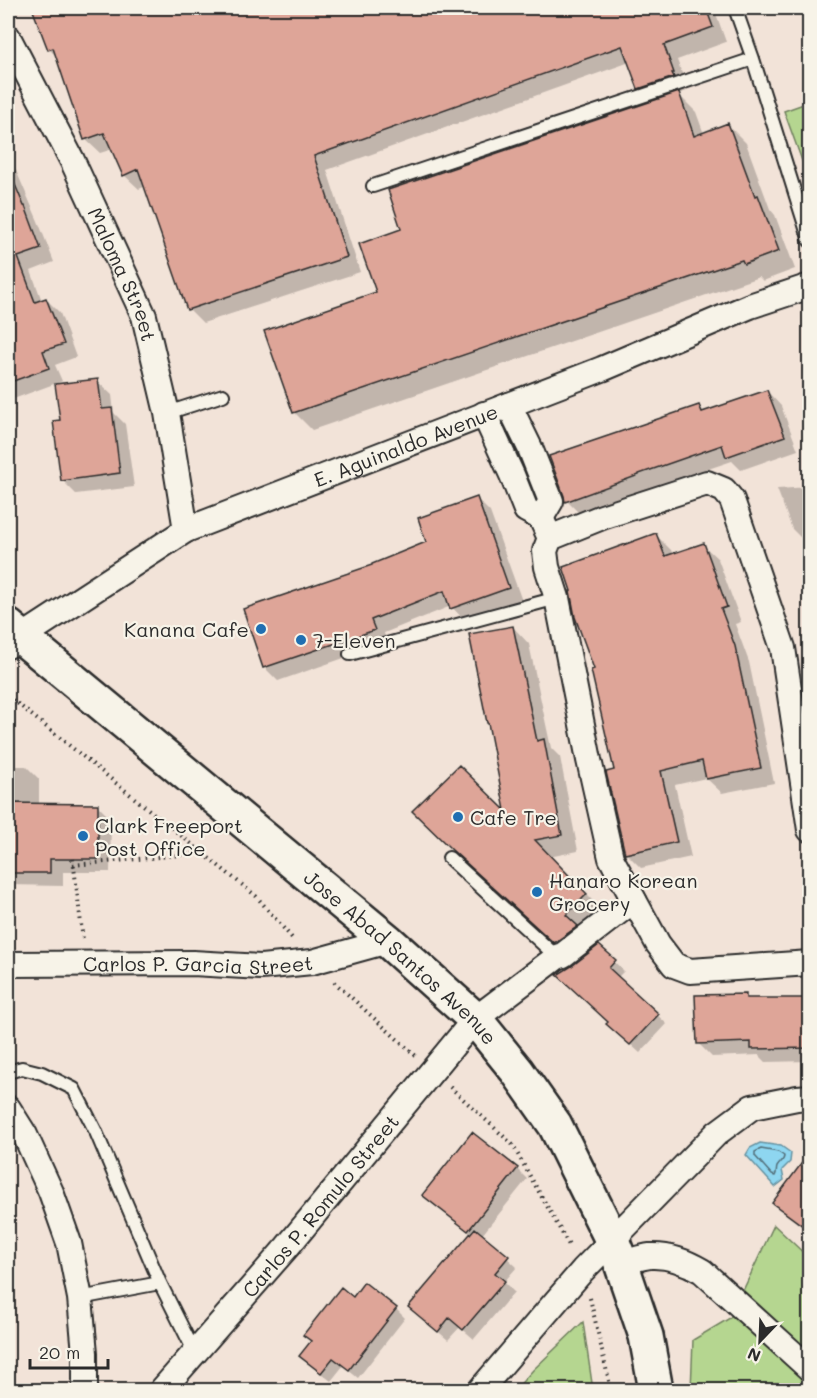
<svg xmlns="http://www.w3.org/2000/svg" width="817" height="1398" viewBox="0 0 817 1398" font-family="Mali,sans-serif">
  <rect width="100%" height="100%" fill="#f2e3d8"/>
  <filter id="ink" filterUnits="userSpaceOnUse"><feTurbulence type="fractalNoise" baseFrequency=".0167" numOctaves="2"/><feDisplacementMap in="SourceGraphic" scale="12" xChannelSelector="R" yChannelSelector="G"/><feConvolveMatrix kernelMatrix="1 2 1 2 8 2 1 2 1" color-interpolation-filters="sRGB"/></filter>
  <g filter="url(#ink)">
    <!-- green -->
    <path fill="#b5d690" stroke="#70805e" stroke-width="1.5" d="M809 102H810L809 180 784 111Z
      M774 1225 809 1258V1390H691L693 1340 730 1318Z
      M583 1322 593 1390H515L533 1370Z"/>
    <!-- water -->
    <path fill="#8ed6f0" stroke="#6692a1" stroke-width="1.5" d="M760 1143 781 1146 791 1153 790 1162 782 1170 784 1180 775 1187 746 1155 750 1148Z"/>
    <!-- shadow -->
    <path fill="#0003" d="M34 8H714L726 42 677 60 687 87 686 88 687 91 678 94 696 112 704 134 728 125 746 143 770 209 775 215 795 269 763 281 759 277 312 430 294 412 378 293 403 230 654 103 639 88 630 62 327 170 360 272 203 323 189 309 146 186 139 189 124 175 113 149 100 153 85 139 58 58 49 49Z
      M8 152 38 221 54 262 31 271 42 301 46 299 60 313 76 357 55 365 62 381 8 401Z
      M97 381 112 395 114 413 125 424 134 487 76 494 62 480 61 421Z
      M767 391 781 406 798 450 741 470 732 461 652 488V489L581 515 567 501 699 406 705 413Z
      M810 487V547L792 529 777 489Z
      M476 498 490 512 522 601 465 621 451 606 384 633 387 643 278 681 264 667 374 566 428 543Z
      M656 535 671 550 673 555 703 545 718 559 741 622 735 624 749 662 774 783 722 793 706 778 675 785 691 857 641 868 626 853 615 771 596 670Z
      M513 627 529 644 551 748 560 757 578 851 549 857 603 911 572 959 470 867 414 811 507 815Z
      M810 666V719L802 667Z
      M8 766H26L39 779V805H97L111 819 110 872H63V886L8 885Z
      M599 947 624 971 617 978 667 1024 640 1053 618 1033Z
      M745 995 750 1000 810 999V1061L766 1062 759 1055 712 1057 698 1043Z
      M472 1134 517 1169 527 1179 482 1235 517 1267 504 1282 514 1292 474 1339 460 1327 448 1340 420 1316 471 1234 434 1204 424 1195Z
      M810 1169V1233L788 1216 774 1202Z
      M364 1284 396 1309 405 1318 358 1378 343 1366 331 1381 309 1364 301 1356 312 1341 353 1299Z"/>
    <g fill="none" stroke-linecap="round" stroke-linejoin="round">
      <!-- shore -->
      <path stroke="#536f7a" stroke-width="1.5" d="M761 1149 778 1152 784 1156C784 1161 780 1162 777 1167 776 1170 777 1173 775 1176L772 1175 755 1156V1152Z"/>
    </g>
    <!-- building -->
    <path fill="#dea598" stroke="#2b2b2b" stroke-width="1.5" d="M32 8H706L713 27 664 45 674 73H672L674 77 638 89 622 46 314 156 347 257 187 310 138 169 123 176 104 133 84 140 53 48 48 50Z
      M679 92 694 136 728 123 755 196 758 195 779 251 744 264 742 260 293 413 264 331 376 292 359 244 401 229 388 190Z
      M8 168 24 206H25L41 249 18 257 35 302 46 298 64 344 43 351 49 368 8 383Z
      M98 379 102 409 112 408 120 473 61 481 53 421 60 420 55 384Z
      M767 390 785 436 726 457 722 445 639 474V475L565 502 564 496 549 456 699 405 702 412Z
      M477 497 509 588 450 609 444 591 371 620 375 630 263 668 243 609 372 565V564L426 542 418 518Z
      M656 533 665 556 704 543 727 607 721 609 735 646 761 768 706 779 702 761 661 771 677 842 625 854 606 772 614 770 591 670 594 669 575 617 570 591H571L563 567Z
      M513 626 537 741 544 739 562 835 535 840 587 894 566 915 578 926 554 943 452 850 412 811 459 765 505 810 488 723H487L469 634Z
      M8 803 98 804V859H50V873H8Z
      M599 945 616 960 609 968 659 1014 630 1045 606 1024 608 1022 557 975 572 966Z
      M746 994V998H810V1048L751 1049V1042L697 1044 695 995Z
      M472 1132 518 1168 468 1231 422 1195Z
      M810 1152V1231L772 1203Z
      M475 1228 509 1256 495 1273 505 1281 463 1330 449 1318 438 1332 408 1307Z
      M364 1282 397 1308 349 1370 333 1358 321 1373 299 1356 311 1341 303 1335 341 1287 353 1297Z"/>
    <g fill="none" stroke-linecap="round" stroke-linejoin="round">
      <!-- lane casing -->
      <g stroke="#2b2b2b" stroke-width="16">
        <path id="lane" d="M735 8 753 59 810 241
          M373 186 753 59
          M167 413 223 395
          M350 654 557 598
          M449 858 557 957
          M8 1072 22 1068 42 1073 74 1089 96 1132 160 1283 195 1353
          M80 1298 160 1283"/>
      </g>
      <!-- street casing -->
      <g stroke="#2b2b2b" stroke-width="28">
        <g id="street">
          <path id="s1" d="M8 37 72 160 144 316 167 413 186 530"/>
          <path d="M509 405 530 448 551 501 541 518"/>
          <path d="M484 414 512 475 526 510 541 518 550 538"/>
          <path id="s2" d="M8 646 186 530 602 369 750 306 810 286"/>
          <path d="M810 830 783 648 732 500 724 490 707 483 602 517 550 538 545 551 547 567 557 598 589 760 611 858 658 944 674 965 690 971 810 963"/>
          <path id="s3" d="M8 964 193 963 261 967 312 962 388 941"/>
          <path d="M8 1108 25 1135 51 1192 69 1243 80 1298 85 1353V1390"/>
          <path d="M621 1263C631 1261 641 1257 650 1256 668 1255 687 1262 702 1271L810 1369"/>
          <path id="s4" d="M162 1390 287 1247 475 1019 557 957 563 955 634 900"/>
          <path d="M480 1390 583 1270 717 1133 752 1107 797 1098 810 1097"/>
        </g>
      </g>
      <!-- secondary casing -->
      <g stroke="#2b2b2b" stroke-width="38">
        <g id="secondary">
          <path id="s5" d="M8 626 388 941 475 1019 517 1071 555 1125 612 1240 621 1263 646 1336 656 1390"/>
        </g>
      </g>
      <!-- path -->
      <path stroke="#2b2b2b" stroke-width="4" stroke-dasharray="1.5 4.5" stroke-linecap="butt" d="M8 696 256 896 292 938
        M73 859 83 940
        M73 865 202 853
        M8 906 11 873
        M334 982 416 1056
        M450 1087 512 1144 570 1247
        M590 1298 611 1390"/>
      <!-- lane -->
      <use href="#lane" stroke="#f7f3e8" stroke-width="12"/>
      <!-- street -->
      <use href="#street" stroke="#f7f3e8" stroke-width="24"/>
      <!-- secondary -->
      <use href="#secondary" stroke="#f7f3e8" stroke-width="33"/>
    </g>
  </g>
  <!-- markers -->
  <g fill="#1f6fb2" stroke="#f7f3e8" stroke-width="2">
    <circle cx="261" cy="629" r="6"/>
    <circle cx="301" cy="640" r="6"/>
    <circle cx="458" cy="817" r="6"/>
    <circle cx="83" cy="836" r="6"/>
    <circle cx="537" cy="892" r="6"/>
  </g>
  <g text-anchor="middle" dominant-baseline="central" stroke-width="4.5" stroke-linejoin="round" paint-order="stroke">
    <!-- street labels -->
    <g font-size="20" fill="#2b2b2b" stroke="#f7f3e8">
      <text stroke="none"><textPath href="#s1" startOffset="264">Maloma Street</textPath></text>
      <text stroke="none"><textPath href="#s2" startOffset="448">E. Aguinaldo Avenue</textPath></text>
      <text stroke="none"><textPath href="#s5" startOffset="514">Jose Abad Santos Avenue</textPath></text>
      <text stroke="none"><textPath href="#s3" startOffset="190">Carlos P. Garcia Street</textPath></text>
      <text stroke="none"><textPath href="#s4" startOffset="243">Carlos P. Romulo Street</textPath></text>
    </g>
    <!-- poi labels -->
    <g font-size="20" fill="#2b2b2b" stroke="#f7f3e8" text-anchor="start">
      <text x="249" y="629" text-anchor="end">Kanana Cafe</text>
      <text x="313" y="640">7-Eleven</text>
      <text x="470" y="817">Cafe Tre</text>
      <text x="95" y="825">Clark Freeport<tspan x="95" dy="23">Post Office</tspan></text>
      <text x="549" y="880">Hanaro Korean<tspan x="549" dy="23">Grocery</tspan></text>
    </g>
  </g>
  <!-- margin -->
  <rect width="817" height="1398" fill="none" stroke="#f7f3e8" stroke-width="30"/>
  <rect x="15" y="15" width="787" height="1368" fill="none" stroke="#2b2b2b" stroke-width="2" filter="url(#ink)"/>
  <!-- north arrow -->
  <g transform="translate(760 1341) rotate(203)" stroke="#f7f3e8" stroke-width="4.5" paint-order="stroke">
  <path d="M0-4.5L10 22L0 15L-10 22Z" fill="#2b2b2b"/>
  <text y="-9" font-size="16" font-weight="bold" text-anchor="middle" fill="#2b2b2b">N</text>
  </g>
  <!-- scale -->
  <path d="M30 1359v9h78v-9" fill="none" stroke="#2b2b2b" stroke-width="3"/>
  <text x="39" y="1359" font-size="18" fill="#2b2b2b" stroke="#f7f3e8" stroke-width="4.5" paint-order="stroke">20 m</text>
</svg>
